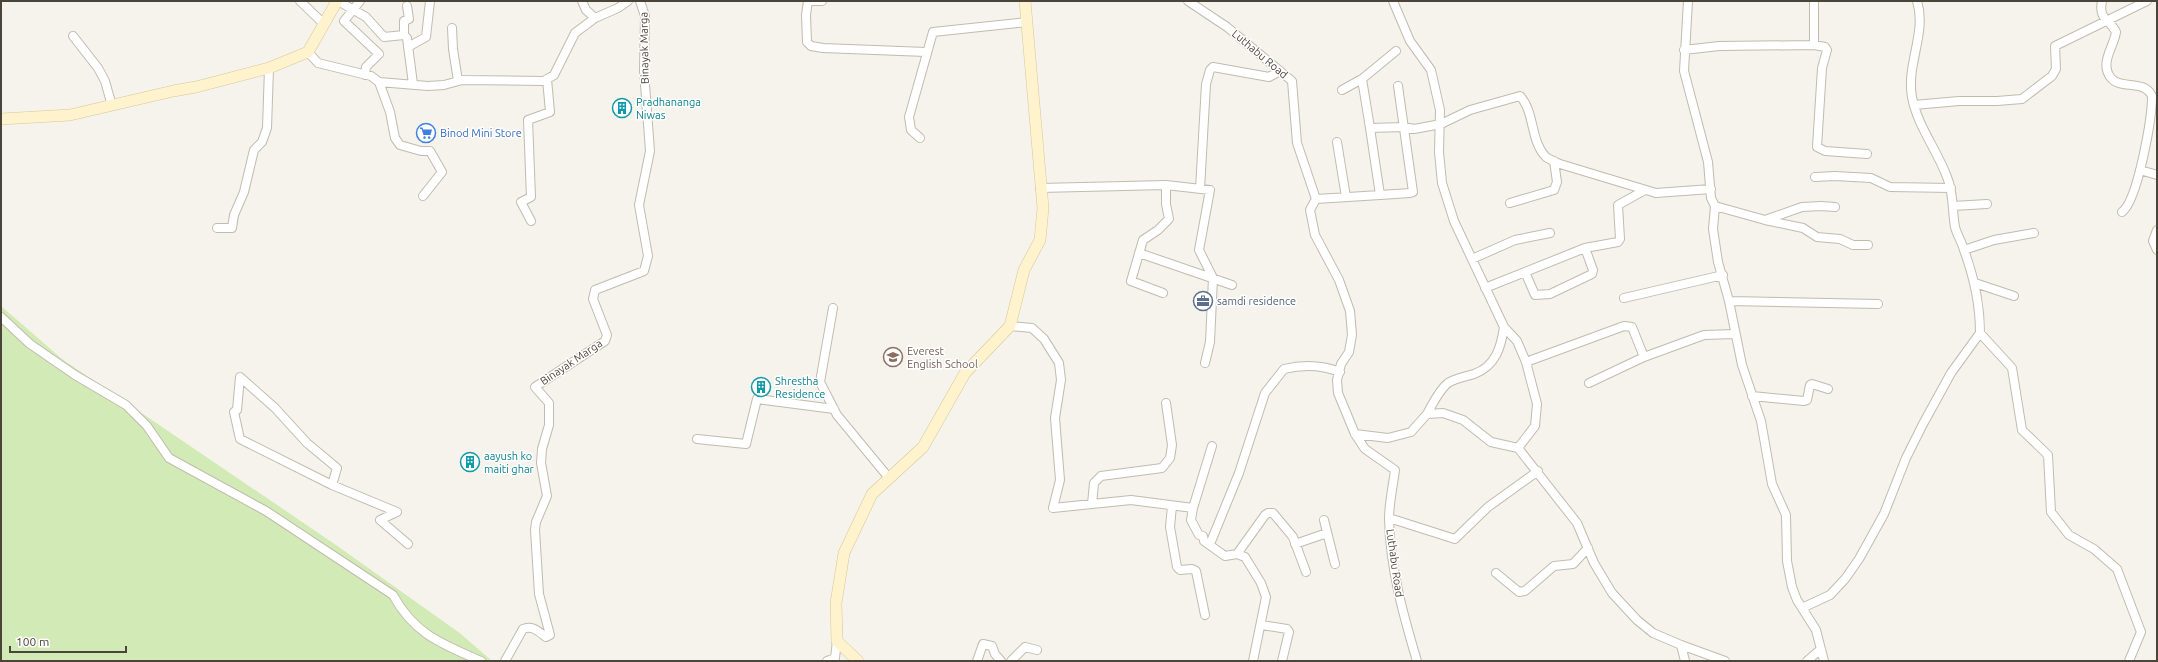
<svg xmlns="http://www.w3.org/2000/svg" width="2158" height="662" viewBox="0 0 2158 662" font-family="Ubuntu,sans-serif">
  <rect width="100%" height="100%" fill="#f6f3ec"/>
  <!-- green -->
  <path fill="#d2eab5" d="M1 306 62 359 336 545 461 634 492 661H1Z"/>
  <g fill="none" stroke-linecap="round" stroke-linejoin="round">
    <!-- minor casing -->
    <g stroke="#c2bbae" stroke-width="10">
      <path id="minor" d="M300 1 324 24
        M338 1 366 17 384 37 404 35
        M360 1 344 21 379 54 366 67 365 75
        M582 1 586 10 595 18
        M808 1 806 15 807 42 811 46 823 48 926 52
        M810 1H822
        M1188 1 1227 27 1292 81 1297 143 1316 199 1310 210 1315 235 1339 280 1350 311 1352 335 1349 352 1341 364 1337 380 1338 393 1355 434 1365 449 1395 470C1393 486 1389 503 1389 519 1390 568 1403 614 1417 661
        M1393 1 1410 41 1431 70 1440 110 1439 152 1442 183 1454 221 1504 327 1517 341 1526 362 1537 404 1535 426 1518 448 1577 523 1594 563 1612 593 1637 620 1653 633 1681 645 1685 661
        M1688 1 1684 71 1708 162 1711 198 1715 206 1713 229 1718 262 1729 301 1742 365 1761 421 1772 484 1786 515 1787 561 1792 587 1797 600 1816 630 1824 661
        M2102 1C2098 20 2110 19 2116 32 2114 47 2099 63 2111 78 2121 90 2144 79 2152 96 2152 118 2138 200 2122 212
        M407 6 409 19 404 21V35L407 38 413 84
        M452 28 453 49 458 81
        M73 36 98 68 105 81 112 106
        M1814 45V1
        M408 47 426 37 430 1
        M1684 50 1719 46 1814 45 1825 47 1827 50 1822 68 1817 147 1825 151 1867 154
        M308 52 318 63 371 76 379 82 428 86 444 85 462 80 544 81 554 75 575 33 595 18 618 8 628 1
        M1362 79 1370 128
        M379 82 390 112 395 138 400 145 421 151H430L442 172 423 196
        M1342 90 1362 79 1396 51
        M1914 105 1959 101H1997L2022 99 2052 76 2056 69 2055 46 2147 1
        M920 138 911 130 909 117 933 32 1027 22
        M1337 142 1346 197
        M2140 170 2157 175
        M1815 177 1835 176 1871 178 1890 187 1951 188
        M1040 188 1166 185 1210 190 1199 250 1213 278 1210 342 1205 363
        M1200 189 1206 84 1210 70 1213 67 1269 77 1280 71
        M1380 195 1410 193 1413 192 1398 86
        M1316 199 1380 195 1370 128 1404 127 1414 129 1441 124 1470 110 1520 96C1535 112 1530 141 1546 157 1550 160 1556 162 1560 164L1656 193 1711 189
        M1510 203 1554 190 1557 182 1554 161
        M1715 206 1765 220 1802 207 1821 206 1835 207
        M1953 206 1987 204
        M1765 220 1803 228 1817 237 1840 239 1853 245H1868
        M531 221 521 202 531 197 528 120 550 112 547 79
        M217 228H232L234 215 244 192 254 150 262 142 267 128 269 68
        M2157 230 2153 241 2157 250
        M1964 250 1994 240 2034 233
        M1139 253 1232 285
        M1472 259 1515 240 1550 233
        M1525 272 1535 295 1550 294 1592 274 1593 270 1585 248
        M1975 283 2014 296
        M1485 288 1585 248 1618 242 1620 239 1618 205 1645 190
        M1163 293 1131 281 1143 240 1158 230 1169 219 1166 204V185
        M1624 298 1723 275
        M1729 301 1878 304
        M833 308 820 382 837 415 889 478
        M1 317 30 344 75 375 126 405 147 426 169 458 266 511 393 595C414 634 442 644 481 661
        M1010 326 1032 328 1044 339 1059 363 1061 380 1055 418 1060 480 1053 508 1131 500 1193 508
        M1980 333 2012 368 2022 430 2048 455 2051 512 2069 535 2094 549 2117 569 2141 632 2129 661
        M1526 362 1624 326 1632 327 1644 357 1704 335 1735 334
        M1589 383 1644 357
        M1752 396 1804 401 1807 400 1810 385 1812 384 1828 389
        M1427 414C1433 404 1438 391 1448 383 1456 378 1465 377 1474 374 1496 366 1501 347 1504 327
        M1355 434 1388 438 1411 432 1427 414 1443 413 1463 420 1491 442 1518 448
        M697 439 746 444 757 399 834 409
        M1212 446 1193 508 1191 520 1199 535 1203 536 1204 541 1225 556 1237 554 1245 557 1261 583 1266 597 1253 661
        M332 485 337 468 307 443 275 408 240 377 237 410 234 412 240 439 332 485 397 512 380 520 408 544
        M1092 504 1094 483 1101 476 1162 468 1170 458 1172 445 1166 403
        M1172 506 1170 527 1177 567 1180 570 1192 569 1196 571 1205 615
        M1389 518 1455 539 1488 507 1538 471
        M1324 520 1335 564
        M1210 544 1239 473 1265 393 1284 369C1304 364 1322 365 1340 372
        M1295 544 1327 533
        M1237 554 1265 515 1268 513H1273L1293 537 1306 572
        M1496 573 1519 592 1525 591 1554 566 1573 564 1588 548
        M1802 608 1830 595 1845 579 1859 559 1884 514 1906 458 1923 424 1951 373 1980 333C1980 304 1974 277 1964 250 1962 242 1957 235 1955 227 1952 211 1954 193 1947 177 1937 150 1917 125 1912 97 1906 64 1927 33 1917 1
        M1262 625 1287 629 1289 632 1282 661
        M1681 645 1725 661
        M505 661 523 629C532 625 538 631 546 637L550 635 539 594 535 530 536 522 547 496 541 463 542 449 549 425V403L535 387 605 341 607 335 593 299 595 290 644 271 648 256 639 205 650 151 644 71 645 16 640 1
        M827 661 835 658 837 641
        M977 661 983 644 992 646 995 654 1001 661
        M1011 661 1025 647 1037 650
        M1807 661 1821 649"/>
    </g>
    <!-- secondary casing -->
    <g stroke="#d6c79b" stroke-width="12">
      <path id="secondary" d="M1 119 70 115 173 91 196 87 269 68 308 52 337 1
        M858 661 837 641 836 603 844 553 872 494 923 447 965 373 1010 326 1024 270 1040 240 1043 208 1025 1"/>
    </g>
    <!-- minor -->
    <use href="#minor" stroke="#fff" stroke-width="8"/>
    <!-- secondary -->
    <use href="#secondary" stroke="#fff3cd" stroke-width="11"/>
  </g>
  <!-- icons -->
  <defs>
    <g id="building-ring" transform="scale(1)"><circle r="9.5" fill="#fff" stroke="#0f9aa8" stroke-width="1.5"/><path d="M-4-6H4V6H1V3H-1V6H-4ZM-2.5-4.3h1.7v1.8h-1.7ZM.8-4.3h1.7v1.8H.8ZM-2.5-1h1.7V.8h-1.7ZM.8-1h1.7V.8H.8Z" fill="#0f9aa8"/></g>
    <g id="supermarket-ring" transform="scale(1)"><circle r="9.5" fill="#fff" stroke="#3f7fe0" stroke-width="1.5"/><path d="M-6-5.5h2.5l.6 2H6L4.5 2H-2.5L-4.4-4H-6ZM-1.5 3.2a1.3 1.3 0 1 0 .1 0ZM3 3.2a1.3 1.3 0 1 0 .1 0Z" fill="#3f7fe0"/></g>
    <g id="office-ring" transform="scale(1)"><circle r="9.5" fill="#fff" stroke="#5c6f8a" stroke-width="1.5"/><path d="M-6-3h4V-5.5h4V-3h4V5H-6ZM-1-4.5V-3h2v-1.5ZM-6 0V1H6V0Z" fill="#5c6f8a"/></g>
    <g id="school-ring" transform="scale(1)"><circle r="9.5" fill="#fff" stroke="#8d6e63" stroke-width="1.5"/><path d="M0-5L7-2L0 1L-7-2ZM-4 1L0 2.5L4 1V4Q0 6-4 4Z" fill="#8d6e63"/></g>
  </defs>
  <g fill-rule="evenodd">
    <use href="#building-ring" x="622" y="108"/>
    <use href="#supermarket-ring" x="426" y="133"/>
    <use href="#office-ring" x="1203" y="301"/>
    <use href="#school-ring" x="893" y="357"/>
    <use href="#building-ring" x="761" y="387"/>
    <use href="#building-ring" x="470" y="462"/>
  </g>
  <g text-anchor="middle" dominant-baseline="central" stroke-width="3" stroke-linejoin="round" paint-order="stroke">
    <!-- street labels -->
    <g font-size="11" fill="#4b4439" stroke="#fff">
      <text transform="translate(644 48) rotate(-91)">Binayak Marga</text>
      <text transform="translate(1260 54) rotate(40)">Luthabu Road</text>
      <text transform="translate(571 362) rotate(-34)">Binayak Marga</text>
      <text transform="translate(1395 563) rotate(82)">Luthabu Road</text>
    </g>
    <!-- culture labels -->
    <g font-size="11" fill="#0d838f" stroke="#fff" text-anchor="start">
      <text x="636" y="102">Pradhananga<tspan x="636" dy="13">Niwas</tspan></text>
      <text x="775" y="381">Shrestha<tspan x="775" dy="13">Residence</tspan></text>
      <text x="484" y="456">aayush ko<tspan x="484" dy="13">maiti ghar</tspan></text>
    </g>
    <!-- shop labels -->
    <g font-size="11" fill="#366cbe" stroke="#fff" text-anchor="start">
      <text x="440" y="133">Binod Mini Store</text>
    </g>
    <!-- service labels -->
    <g font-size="11" fill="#4e5e75" stroke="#fff" text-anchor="start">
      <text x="1217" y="301">samdi residence</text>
    </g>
    <!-- education labels -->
    <g font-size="11" fill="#785e54" stroke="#fff" text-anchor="start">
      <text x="907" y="351">Everest<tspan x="907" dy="13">English School</tspan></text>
    </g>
  </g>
  <!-- border -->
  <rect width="2158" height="662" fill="none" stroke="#4b4439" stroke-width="4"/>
  <!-- scale -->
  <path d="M10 646v6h116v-6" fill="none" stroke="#4b4439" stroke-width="2"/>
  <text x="16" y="646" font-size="12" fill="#4b4439" stroke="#ffffff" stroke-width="3" paint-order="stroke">100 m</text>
</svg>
